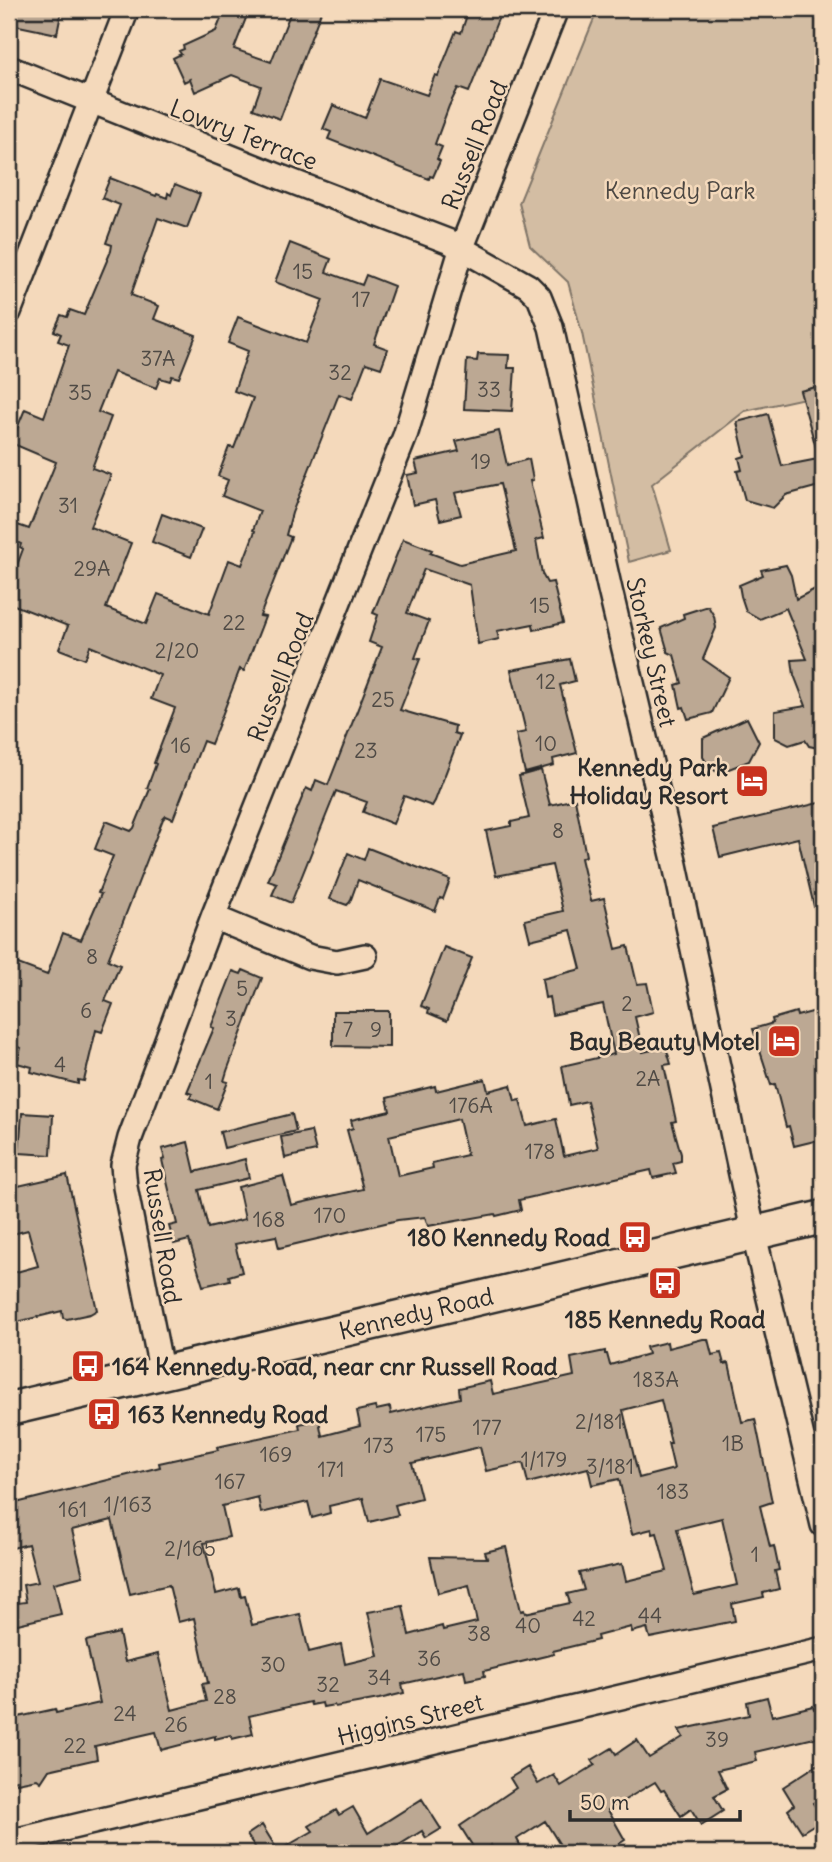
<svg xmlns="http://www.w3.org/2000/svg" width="832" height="1862" viewBox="0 0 832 1862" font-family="Delius,sans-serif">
  <rect width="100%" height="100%" fill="#f4d9bb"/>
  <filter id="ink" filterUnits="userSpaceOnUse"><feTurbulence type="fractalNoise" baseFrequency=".0143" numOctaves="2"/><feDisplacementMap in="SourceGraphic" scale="14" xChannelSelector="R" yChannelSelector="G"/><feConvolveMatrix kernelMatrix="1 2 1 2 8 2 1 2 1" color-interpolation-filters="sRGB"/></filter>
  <g filter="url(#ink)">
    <!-- green -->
    <path fill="#d3bda3" stroke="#7f7467" stroke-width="2" d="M598 9H823V394L745 411 652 484 671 550 629 562 582 333 568 282 530 246 519 203Z"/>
    <!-- building -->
    <path fill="#bca893" stroke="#2b2b2b" stroke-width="2" fill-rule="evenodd" d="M9 9H62L57 34 9 24Z
      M225 9H243L241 16 246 18 234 49 271 62 292 9H322L280 119 253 109 261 86 232 75 195 92 190 79 184 82 173 58 181 54 179 51 184 49 183 46 216 31Z
      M469 9H502L469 92 458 88 449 106 435 144 442 147 437 159 440 161 433 177 430 176 429 179 328 139 331 132 323 129 333 105 365 118 380 79 427 95 435 75 438 76 456 31 461 33Z
      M110 178 156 196 157 194 167 198 168 193 171 195 175 184 200 194 187 228 158 218 131 295 159 306 154 319 196 335 179 378 172 376 170 381 160 378 156 388 114 372 98 412 111 417 92 468 111 475 90 527 131 543 106 608 146 624 158 594 209 614 229 560 242 565 255 531 253 530 260 511 222 496 228 480 218 476 229 447 234 448 253 398 234 391 248 351 228 343 238 317 306 343 323 300 275 282 290 243 331 259 326 272 362 285 366 275 394 286 374 344 388 349 381 368 366 363 352 399 339 394 292 513 286 535 291 537 260 616 265 617 244 671 240 669 211 744 203 741 173 819 166 816 163 819 108 960 120 965 105 1001 113 1004 102 1032 96 1030 84 1081 78 1080V1084L31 1072 32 1067 17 1063 21 1048 9 1045V972L13 962 47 975 63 933 81 940 101 894 98 893 113 856 95 849 106 821 131 831 134 828 150 789 147 788 156 764 154 763 175 708 151 699 160 675 90 646 85 659 59 649 68 626 9 603V587L23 549 20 547 21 544 9 539V522L29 529 56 462 11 443 25 409 44 417 69 345 58 341 61 334 54 331 61 315 67 317 70 310 84 315 111 251 112 245 106 243 120 205 102 198Z
      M478 354 509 355 508 368H515L512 411 464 409 467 360 477 361Z
      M820 386 823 399V455H818L800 391Z
      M768 414 782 466 823 458V485L786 495 773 508 745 500 737 471 742 470 739 458 745 456 737 422Z
      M499 431 507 465 529 459 533 480 530 481 544 538 536 540 542 574 547 583 553 582 563 623 534 630 533 624 497 631 499 639 478 644 470 585 424 569 407 613 429 621 415 658 420 659 400 710 455 726 454 733 460 735 435 801 432 806 404 796 393 824 363 812 367 802 336 791 291 903 272 895 277 884 268 881 306 788 312 791 316 780 328 785 382 647 369 642 378 615 373 613 403 539 432 550 430 553 460 564 516 551 500 484 455 493 461 515 440 520 435 500 413 505 407 475 418 473 415 461 459 451 456 441Z
      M162 514 202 529 191 557 152 542Z
      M786 565 791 575 796 599 823 585V749L809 746 805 740 789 745 775 738V711L806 706 794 675 792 660 807 659 786 608 760 619 746 611 741 596 739 585 763 575 761 570Z
      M708 606 714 616 716 628 703 659 729 677 712 713 688 719 684 707 681 708 676 685 682 683 674 655 668 652 661 628 684 618 683 614Z
      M570 659 575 681 560 685 577 753 553 759 554 765 525 773 516 734 526 732 511 670Z
      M747 718 759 742 749 761 719 773 710 768 703 757V738Z
      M541 770 550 805 575 799 586 856 581 858 591 901 604 898 616 949 628 946 637 984 647 983 653 1012 635 1017 643 1052 666 1047 671 1064 664 1065 676 1121 672 1122 681 1154V1161L673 1163 676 1173 653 1178 651 1170 519 1200 521 1210 496 1216 495 1214 428 1226 425 1217 398 1220 279 1248 276 1236 235 1244 242 1272 229 1276 230 1280 203 1286 189 1240 174 1244 169 1226 177 1224 162 1160 165 1159 162 1149 188 1142 195 1172 245 1159 249 1178 199 1190 208 1228 245 1219 238 1187 283 1176 291 1205 363 1189 347 1130 353 1128 351 1120 390 1111 387 1098 435 1086 436 1091 485 1079 488 1091 511 1085 515 1101 520 1100 527 1126 556 1119 564 1156 598 1148 587 1101 569 1105 562 1066 614 1054 603 1004 552 1015 549 997 545 998 542 979 581 969 571 930 530 940 525 920 563 911 552 865 496 876 486 831 511 826V822L529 818 519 776ZM459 1119 467 1155 432 1163 433 1168 398 1176 389 1136Z
      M823 802V914L816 915 798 838 720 857 713 828Z
      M368 848 450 880 443 899 440 898 435 911 358 880 350 902 347 905 330 899 348 853 364 860Z
      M444 947 472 958 447 1021 428 1013 429 1009 421 1006Z
      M243 970 262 978 227 1071 224 1081 228 1082 217 1109 190 1098 192 1094 187 1092 214 1028 211 1027 233 971 241 974Z
      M823 1009V1139L794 1146 789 1126 786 1127 775 1084 771 1085 753 1029 773 1023 772 1019 796 1012 797 1016Z
      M333 1011H389V1047L333 1046Z
      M22 1113 53 1115 51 1155 19 1153Z
      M292 1114 296 1131 224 1148 220 1132Z
      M311 1131 316 1151 285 1158 281 1137Z
      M67 1175 97 1310 90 1314 67 1319 63 1318 62 1311 9 1324V1274L38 1266 28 1230 9 1235V1188Z
      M703 1339H708L712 1355 721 1353 724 1364 729 1363 742 1422 755 1419 772 1502 760 1506 770 1547 774 1546 779 1570 775 1571 779 1589 763 1593 764 1597 732 1604 735 1621 650 1638 647 1628 632 1632 631 1627 597 1636 598 1640 553 1651 554 1654 484 1671 485 1676 466 1680 464 1670 402 1684 404 1693 379 1699 335 1707 334 1705 323 1707 322 1703 311 1705 310 1702 249 1716 253 1734 232 1739 231 1735 215 1739V1736L161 1750 156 1732 95 1746 97 1759 49 1770 41 1782 37 1779 17 1783 16 1780 9 1782V1719L55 1709 56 1713 100 1703 86 1641 119 1633 125 1662 158 1654 172 1710 206 1701 202 1684 208 1683 194 1618 178 1622 169 1585 130 1594 112 1520 72 1530 83 1576 54 1583 61 1614 9 1626V1604L26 1602 23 1585 38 1582 28 1544 9 1549V1510L13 1509 12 1504 160 1467 159 1463 218 1450 217 1447 300 1429 299 1424 319 1420 322 1436 360 1426 357 1411 375 1407 376 1410 390 1407 391 1414 460 1398 459 1388 490 1381 493 1394 574 1376 571 1358 605 1351V1354H607L610 1365 648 1354 646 1347 667 1342 668 1348ZM661 1400 671 1443H668L674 1469 639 1478 623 1410ZM480 1447 486 1471 523 1463 528 1483 588 1468 592 1485 619 1479 632 1534 652 1529 653 1534 657 1533 667 1571 626 1581 622 1564 579 1573 584 1590 567 1594 570 1603 525 1613 524 1610 521 1611 506 1547 485 1552 487 1558 430 1557 438 1593 469 1585 477 1622 443 1630 442 1626 409 1635 403 1606 368 1612 378 1656 345 1664 341 1644 309 1652 300 1614 252 1625 245 1596 241 1597 239 1588 216 1594 204 1543 229 1537 222 1506 258 1497 261 1513 308 1502 312 1518 330 1513 329 1506 363 1498 369 1522 398 1515 395 1505 421 1498 412 1463ZM722 1518 737 1585 694 1595 677 1529Z
      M767 1697 772 1716 813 1706 814 1709 823 1707V1736L755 1752 757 1761 718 1770 727 1789 714 1796 723 1811 701 1825 691 1809 681 1816 664 1790 661 1791 655 1782 608 1810 625 1840 605 1853H565L545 1821 517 1839 524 1853H497L491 1845 477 1853 460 1826 516 1788 510 1778 528 1767 538 1784 554 1775 561 1786 595 1765 592 1760 612 1748 616 1754 637 1740 649 1758 683 1737 679 1730 749 1715 747 1702Z
      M823 1761V1796L813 1803 823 1819 802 1832 788 1810 794 1805 783 1787Z
      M422 1799 441 1829 426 1838 422 1831 386 1853H259L247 1835 262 1825 278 1851 313 1831 309 1826 336 1810 339 1815 353 1807 368 1833Z"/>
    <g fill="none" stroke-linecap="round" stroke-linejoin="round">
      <!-- minor casing -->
      <g stroke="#2b2b2b" stroke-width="28">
        <path id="minor" d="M9 68 283 178 450 242 528 286 539 297 551 327 610 590 674 860 754 1235 823 1525
          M9 312 127 9
          M213 917 310 957 337 962 365 956
          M162 1374 125 1187 123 1165 130 1138 213 917 405 436 462 247 556 9
          M9 1842 823 1649"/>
      </g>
      <!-- secondary casing -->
      <g stroke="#2b2b2b" stroke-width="37">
        <g id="secondary">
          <path id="s1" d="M9 1409 823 1217"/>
        </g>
      </g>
      <!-- minor -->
      <use href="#minor" stroke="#f4d9bb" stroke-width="23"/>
      <!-- secondary -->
      <use href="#secondary" stroke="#f4d9bb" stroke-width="32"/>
    </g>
  </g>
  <!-- icons -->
  <defs>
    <g id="hotel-square" transform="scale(1.75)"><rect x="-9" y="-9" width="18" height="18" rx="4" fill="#c8321e" stroke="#f4d9bb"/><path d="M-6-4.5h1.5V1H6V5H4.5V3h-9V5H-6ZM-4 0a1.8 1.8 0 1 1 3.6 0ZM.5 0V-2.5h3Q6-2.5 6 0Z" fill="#fff"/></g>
    <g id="bus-square" transform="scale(1.75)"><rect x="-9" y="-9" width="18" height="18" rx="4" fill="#c8321e" stroke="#f4d9bb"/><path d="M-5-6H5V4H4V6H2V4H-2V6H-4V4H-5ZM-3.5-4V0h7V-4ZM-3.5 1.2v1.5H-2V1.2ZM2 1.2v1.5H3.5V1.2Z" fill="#fff"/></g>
  </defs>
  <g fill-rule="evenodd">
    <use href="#hotel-square" x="752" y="781"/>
    <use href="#hotel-square" x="784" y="1041"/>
    <use href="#bus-square" x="635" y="1237"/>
    <use href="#bus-square" x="665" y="1283"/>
    <use href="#bus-square" x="88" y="1366"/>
    <use href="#bus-square" x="104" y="1414"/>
  </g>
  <g text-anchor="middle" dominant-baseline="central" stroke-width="5" stroke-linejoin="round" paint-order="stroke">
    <!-- number labels -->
    <g font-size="21" fill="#4f4a45">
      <text x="303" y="271">15</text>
      <text x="361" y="299">17</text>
      <text x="158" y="358">37A</text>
      <text x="340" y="372">32</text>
      <text x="489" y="389">33</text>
      <text x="80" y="392">35</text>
      <text x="481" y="461">19</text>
      <text x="68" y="505">31</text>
      <text x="92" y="568">29A</text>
      <text x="540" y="605">15</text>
      <text x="234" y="622">22</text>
      <text x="177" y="650">2/20</text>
      <text x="546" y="681">12</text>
      <text x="383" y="699">25</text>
      <text x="546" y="743">10</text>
      <text x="181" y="745">16</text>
      <text x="366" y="750">23</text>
      <text x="558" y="830">8</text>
      <text x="92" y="956">8</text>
      <text x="242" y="988">5</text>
      <text x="627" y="1003">2</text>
      <text x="86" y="1010">6</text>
      <text x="231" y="1018">3</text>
      <text x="348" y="1029">7</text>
      <text x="376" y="1029">9</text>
      <text x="60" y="1064">4</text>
      <text x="648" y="1078">2A</text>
      <text x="209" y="1081">1</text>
      <text x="471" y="1105">176A</text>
      <text x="540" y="1151">178</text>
      <text x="330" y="1215">170</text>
      <text x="269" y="1219">168</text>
      <text x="656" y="1379">183A</text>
      <text x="599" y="1421">2/181</text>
      <text x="487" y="1427">177</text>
      <text x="431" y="1434">175</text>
      <text x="733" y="1443">1B</text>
      <text x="379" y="1445">173</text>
      <text x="276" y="1454">169</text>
      <text x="544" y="1459">1/179</text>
      <text x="610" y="1466">3/181</text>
      <text x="331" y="1469">171</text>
      <text x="230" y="1481">167</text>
      <text x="673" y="1491">183</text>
      <text x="128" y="1504">1/163</text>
      <text x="73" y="1509">161</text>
      <text x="190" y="1548">2/165</text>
      <text x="755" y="1554">1</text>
      <text x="650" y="1615">44</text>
      <text x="584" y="1618">42</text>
      <text x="528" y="1625">40</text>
      <text x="479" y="1633">38</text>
      <text x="429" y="1658">36</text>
      <text x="273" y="1664">30</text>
      <text x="379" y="1677">34</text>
      <text x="328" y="1684">32</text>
      <text x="225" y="1696">28</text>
      <text x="125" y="1713">24</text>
      <text x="176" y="1724">26</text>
      <text x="717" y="1739">39</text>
      <text x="75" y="1745">22</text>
    </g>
    <!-- street labels -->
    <g font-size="24" fill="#2b2b2b" stroke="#f4d9bb">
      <text transform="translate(244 134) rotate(21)">Lowry Terrace</text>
      <text transform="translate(474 145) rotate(-68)">Russell Road</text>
      <text transform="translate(652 652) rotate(77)">Storkey Street</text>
      <text transform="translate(280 677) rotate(-68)">Russell Road</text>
      <text transform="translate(163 1236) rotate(81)">Russell Road</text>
      <text stroke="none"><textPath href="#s1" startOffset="418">Kennedy Road</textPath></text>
      <text transform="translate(410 1719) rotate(-14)">Higgins Street</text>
    </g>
    <!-- park labels -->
    <g font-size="24" fill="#4d4843" stroke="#f4d9bb">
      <text x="680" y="190">Kennedy Park</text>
    </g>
    <!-- poi labels -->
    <g font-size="24" font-weight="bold" fill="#2b2b2b" stroke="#f4d9bb" text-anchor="end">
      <text x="728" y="767">Kennedy Park<tspan x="728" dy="28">Holiday Resort</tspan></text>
      <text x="760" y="1041">Bay Beauty Motel</text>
      <text x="610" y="1237">180 Kennedy Road</text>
      <text x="665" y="1319" text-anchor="middle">185 Kennedy Road</text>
      <text x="112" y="1366" text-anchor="start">164 Kennedy Road, near cnr Russell Road</text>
      <text x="128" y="1414" text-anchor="start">163 Kennedy Road</text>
    </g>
  </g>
  <!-- margin -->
  <rect width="832" height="1862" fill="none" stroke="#f4d9bb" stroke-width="35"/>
  <rect x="18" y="18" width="797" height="1827" fill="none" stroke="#2b2b2b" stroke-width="2.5" filter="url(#ink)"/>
  <!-- scale -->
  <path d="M570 1810v10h170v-10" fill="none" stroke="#2b2b2b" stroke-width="3.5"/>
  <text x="580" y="1810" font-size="21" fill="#2b2b2b" stroke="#f4d9bb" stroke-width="5" paint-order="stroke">50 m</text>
</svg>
